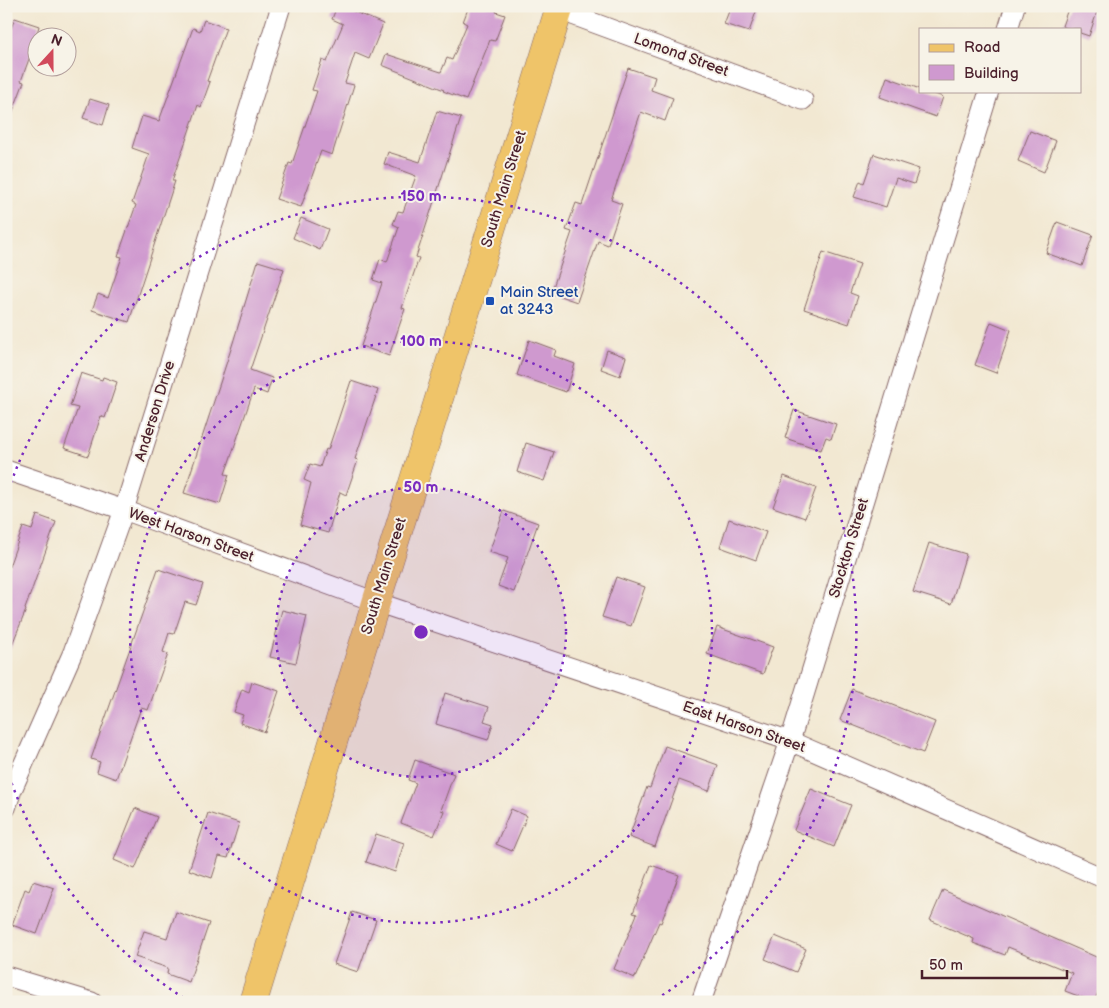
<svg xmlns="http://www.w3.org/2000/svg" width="1109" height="1008" viewBox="0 0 1109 1008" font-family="'Balsamiq Sans',sans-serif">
  <rect width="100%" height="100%" fill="#f7f3e8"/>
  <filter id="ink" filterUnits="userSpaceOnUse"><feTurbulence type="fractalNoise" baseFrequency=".02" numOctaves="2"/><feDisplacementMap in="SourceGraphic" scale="10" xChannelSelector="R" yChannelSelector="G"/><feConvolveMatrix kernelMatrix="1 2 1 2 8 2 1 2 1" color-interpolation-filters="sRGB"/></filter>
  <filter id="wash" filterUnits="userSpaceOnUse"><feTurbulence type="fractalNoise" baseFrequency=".0096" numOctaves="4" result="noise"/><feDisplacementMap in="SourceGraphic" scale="20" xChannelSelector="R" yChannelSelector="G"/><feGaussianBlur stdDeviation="1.12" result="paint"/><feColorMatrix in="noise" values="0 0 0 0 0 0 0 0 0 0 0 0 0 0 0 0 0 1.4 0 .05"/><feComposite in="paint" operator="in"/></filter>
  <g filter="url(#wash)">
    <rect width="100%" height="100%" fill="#f2e8d2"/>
    <g id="blocks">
      <!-- building -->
      <path fill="#cf99cf" d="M337 6H341L383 24 369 59 355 53 345 83 354 85 332 155 321 151 301 207 276 199 289 163 292 164 317 91 312 90 322 60 327 62 343 24 332 19Z
        M469 6H498L496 12 505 15 495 41 490 40 466 100 443 91 444 90 382 65 386 54 441 72 447 58 452 60 467 24 463 22Z
        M731 6H758L749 32 724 24Z
        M1069 6H1099L1089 36 1080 33V29H1068L1062 26Z
        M15 18 39 26 37 34 38 50 33 48 21 81 24 82 8 124H6V41Z
        M204 20 226 28 207 81 210 82 201 107 198 105 172 181H175L129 322 92 310 98 294 108 298 122 257 118 256 136 205 132 203 149 154 132 148 142 116 159 121 193 28 200 31Z
        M628 68 655 77 651 90 673 98 665 121 641 112 611 200 622 204 608 245 598 241 577 302 551 293 572 232 566 230 576 203 582 205Z
        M887 77 920 89V91H927L943 97 936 117 880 97Z
        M90 99 109 105 103 125 83 118Z
        M437 111 461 118 416 257 419 258 402 308 405 309 389 356 361 346 382 283 373 280 380 259 387 262 399 227 393 224 398 211 403 212 416 176 384 164 388 152 420 162Z
        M1030 131 1056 141 1044 172 1018 161Z
        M874 154 919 169 914 184 896 178 886 207 854 197 860 181 864 183Z
        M301 218 328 229 320 250 293 238Z
        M1057 222 1093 235 1082 266 1046 253Z
        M823 252 860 264 850 293 858 296 849 324 804 309Z
        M258 261 284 269 250 370 272 378 267 394 254 389 225 474 229 475 220 504 184 493 232 346Z
        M991 322 1011 330 996 373 975 365Z
        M529 340 556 350 554 356 575 364 566 392 517 375Z
        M607 350 626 357 620 376 601 369Z
        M81 373 102 380 103 377 117 382 105 418 101 416 88 456 64 448 78 408 70 406Z
        M351 381 378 390 355 459 358 460 346 495 340 492 328 533 300 525 311 483 304 480 310 464 320 467 326 449 328 450Z
        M794 410 836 424 831 439 826 437 821 450 785 438Z
        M526 443 554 452 544 481 517 472Z
        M784 476 816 488 805 518 773 507Z
        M504 511 538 523 514 592 498 586 508 558 489 552Z
        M37 515 56 522 25 609 26 610 7 657 6 575 23 527 32 530Z
        M729 519 766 532 756 560 720 547Z
        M929 543 966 554 951 604 913 592Z
        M158 569 203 584 196 605 185 602 174 634 169 633 163 652 168 654 148 710 141 708 116 779 97 772 100 762 91 759Z
        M616 577 645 587 631 626 602 617Z
        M282 610 307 616 296 663 270 657Z
        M717 627 773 647 763 674 707 654Z
        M252 682 279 691 265 732 240 723 243 715 234 712 242 689 249 692Z
        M852 689 935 722 923 753 840 720Z
        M445 693 489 707 484 721 493 724 488 740 436 724Z
        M665 746 718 765 709 791 679 780 655 847 629 837 647 787 650 788Z
        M415 760 454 774 441 810 444 811 434 836 401 823 416 783 408 780Z
        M811 789 851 805 834 847 794 830Z
        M135 808 157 817 135 869 114 860Z
        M511 809 527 816 512 851 496 844Z
        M208 813 239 823 228 858 219 856 212 878 189 870Z
        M376 834 404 843 395 872 366 862Z
        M651 865 679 875 661 923 659 922 635 978 614 969 637 914 633 913Z
        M33 881 54 888 37 934 12 925 25 889 29 891Z
        M943 890 1103 960V980L1094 1002 1065 991 1072 973 1008 947 1005 955 973 943 974 939 930 920Z
        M176 912 209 923 189 982 167 974 168 968 135 957 144 931 167 938Z
        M352 912 376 920 358 972 334 964Z
        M775 936 806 949 796 972 765 959Z"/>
    </g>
  </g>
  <g filter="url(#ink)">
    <use href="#blocks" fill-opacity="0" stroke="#856565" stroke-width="1"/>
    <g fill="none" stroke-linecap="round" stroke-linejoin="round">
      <!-- street casing -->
      <g stroke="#856565" stroke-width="21">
        <path id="street" d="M559 10 803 100
          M1008 29 1015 6
          M6 470 124 510 376 602 790 741 1103 878
          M6 808 12 790 73 652 124 510 281 6
          M6 976 92 1002
          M701 1002 790 741 989 91"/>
      </g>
      <!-- primary casing -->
      <g stroke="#856565" stroke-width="29">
        <path id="primary" d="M253 1002 560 6"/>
      </g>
      <!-- street -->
      <use href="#street" stroke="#fff" stroke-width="19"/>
      <!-- primary -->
      <use href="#primary" stroke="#efc469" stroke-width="28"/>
    </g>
  </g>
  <!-- distance rings -->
  <circle cx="421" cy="632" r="145" fill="#7b2cbf" fill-opacity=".12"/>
  <g fill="none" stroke="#7b2cbf" stroke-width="2.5" stroke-dasharray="2.5 5">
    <circle cx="421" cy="632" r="145"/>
    <circle cx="421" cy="632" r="291"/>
    <path d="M190 1002A436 436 0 0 1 6 767M6 497A436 436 0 1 1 652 1002"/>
  </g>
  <!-- markers -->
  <rect fill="#1a4fb4" stroke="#f7f3e8" stroke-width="2" x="485" y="296" width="10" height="10" rx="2.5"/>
  <g text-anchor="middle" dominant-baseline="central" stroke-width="4" stroke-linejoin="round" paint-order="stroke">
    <!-- street labels -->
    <g font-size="15" fill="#4a1f2b" stroke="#f7f3e8">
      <text transform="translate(681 55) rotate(20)">Lomond Street</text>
      <text transform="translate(504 189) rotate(-73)">South Main Street</text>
      <text transform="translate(155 411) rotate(-73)">Anderson Drive</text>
      <text transform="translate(191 535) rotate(20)">West Harson Street</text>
      <text transform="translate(849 548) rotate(-73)">Stockton Street</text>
      <text transform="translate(384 576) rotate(-73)">South Main Street</text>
      <text transform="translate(744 727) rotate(19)">East Harson Street</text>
    </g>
    <!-- transit labels -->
    <g font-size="15" fill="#164399" stroke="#f7f3e8" text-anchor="start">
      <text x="500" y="292">Main Street<tspan x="500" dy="17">at 3243</tspan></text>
    </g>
  </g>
  <circle cx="421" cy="632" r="8" fill="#7b2cbf" stroke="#f7f3e8" stroke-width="2.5"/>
  <g font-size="15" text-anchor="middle" font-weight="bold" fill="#7b2cbf" stroke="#f7f3e8" stroke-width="4" stroke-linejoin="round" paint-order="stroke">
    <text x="421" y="201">150 m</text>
    <text x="421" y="346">100 m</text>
    <text x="421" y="492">50 m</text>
  </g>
  <!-- margin -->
  <rect width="1109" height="1008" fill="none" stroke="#f7f3e8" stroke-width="25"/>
  <!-- legend -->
  <rect x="919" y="28" width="162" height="65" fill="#f7f3e8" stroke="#b29e9c"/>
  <rect x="929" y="44" width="25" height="8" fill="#efc469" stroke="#b29e9c"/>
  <text x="964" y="52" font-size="15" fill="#4a1f2b">Road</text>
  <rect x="929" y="65" width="25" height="15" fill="#cf99cf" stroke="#b29e9c"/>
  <text x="964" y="78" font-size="15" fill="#4a1f2b">Building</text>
  <!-- north arrow -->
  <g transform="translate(52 52) rotate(21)"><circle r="24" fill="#f7f3e8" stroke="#b29e9c"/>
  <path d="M0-4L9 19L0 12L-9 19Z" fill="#d1495b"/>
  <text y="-8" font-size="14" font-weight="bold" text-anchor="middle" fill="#4a1f2b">N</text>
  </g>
  <!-- scale -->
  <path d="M922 970v8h145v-8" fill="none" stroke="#4a1f2b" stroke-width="2.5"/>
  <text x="929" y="970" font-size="15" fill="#4a1f2b" stroke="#f7f3e8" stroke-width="4" paint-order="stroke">50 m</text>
</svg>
